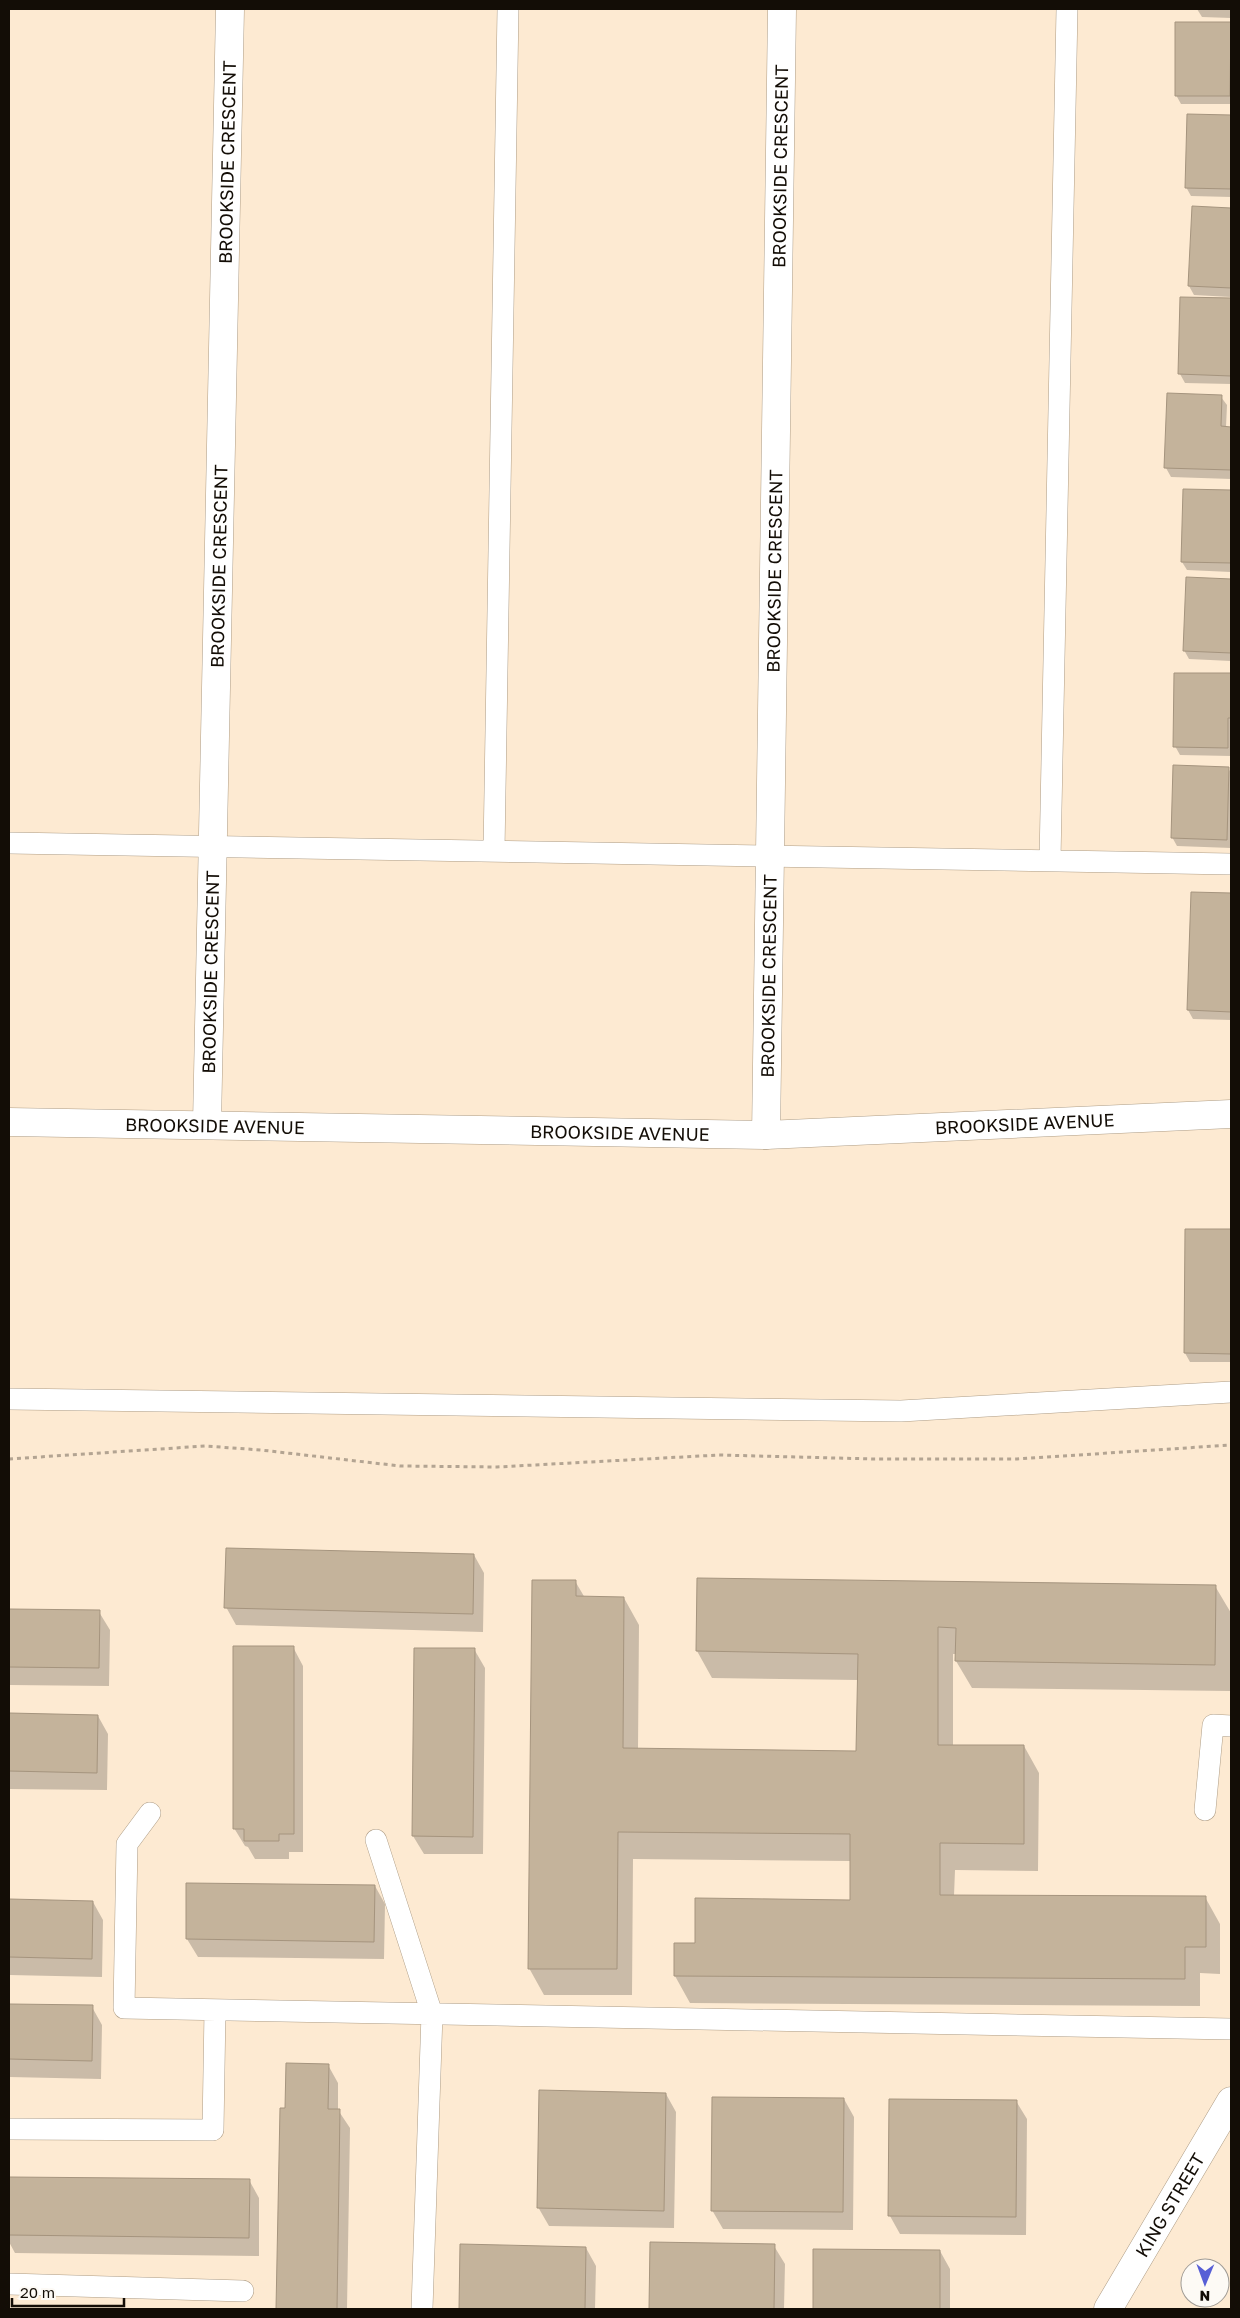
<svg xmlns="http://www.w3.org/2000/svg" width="1240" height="2318" viewBox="0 0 1240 2318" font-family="'Golos Text',sans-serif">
  <rect width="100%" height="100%" fill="#fdead2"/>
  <!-- shadow -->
  <path fill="#0003" d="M1197 9H1231V18L1202 17Z
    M1176 23H1231V104H1181L1176 95Z
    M1188 115 1231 116V197L1191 196 1186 187Z
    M1193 207 1231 209V297L1194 295 1189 286Z
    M1182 299H1231V384L1185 383 1180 374Z
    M1221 397 1227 405 1226 427 1231 428V479L1171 477 1166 468Z
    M1185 490 1231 492V572L1187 570 1182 562Z
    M1188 578 1231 580V661L1189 659 1184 650Z
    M1176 674 1231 675V756L1180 755 1175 746Z
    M1228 768 1231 773V848L1177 846 1172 837Z
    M1192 893 1231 894V1020L1193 1019 1188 1010Z
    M1186 1230H1231V1362H1190L1185 1353Z
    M474 1555 484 1573 483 1632 236 1625 226 1607Z
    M575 1581 585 1598H624L639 1625 638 1749 858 1752V1680L712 1678 697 1651 1215 1586 1231 1613 1230 1691 972 1688 956 1661 957 1654H953V1746H1024L1039 1773 1038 1871 955 1870 954 1896 1205 1897 1220 1924V1974L1200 1973V2006L690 2003 675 1976 696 1945 851 1901V1861L633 1859 632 1995H544L529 1968Z
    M9 1610 99 1612 110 1630 109 1686 9 1685Z
    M293 1647 303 1666V1852H289V1859H255L248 1847 245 1846 234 1828Z
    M474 1649 485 1668 483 1854H424L413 1836Z
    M9 1714 98 1716 108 1734 107 1790 9 1789Z
    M375 1886 385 1904 384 1959 198 1957 187 1939Z
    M9 1900 93 1902 103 1920 102 1977 9 1975Z
    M9 2005 92 2007 102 2025 101 2079 9 2077Z
    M328 2065 338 2083V2110L350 2128 347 2309H277L281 2109H286Z
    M666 2094 676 2112 674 2228 549 2226 538 2207Z
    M844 2099 854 2117 853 2230 723 2229 712 2210Z
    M890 2100 1016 2101 1027 2119 1026 2235 900 2234 890 2216Z
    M9 2178 249 2180 259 2198V2256L15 2253 9 2242Z
    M651 2243 774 2246 785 2264 784 2309H650Z
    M461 2246 586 2248 596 2266 595 2309H460Z
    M815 2251H940L950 2269V2309H814Z"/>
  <!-- building -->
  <path fill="#c4b39b" stroke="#a5947e" d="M1175 22H1231L1230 96H1175Z
    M1187 114 1231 115V189L1185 188Z
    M1192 206 1231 208V288L1188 286Z
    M1180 297 1231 298V376L1178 374Z
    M1167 393 1222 395 1221 426 1231 427V470L1164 468Z
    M1183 489 1231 490V563L1181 562Z
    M1186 577 1231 579V653L1183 651Z
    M1174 673H1231V718H1228V748L1173 747Z
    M1173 765 1229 767 1227 840 1171 838Z
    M1191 892 1231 893V1012L1187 1010Z
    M1185 1229H1231V1354L1184 1353Z
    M226 1548 474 1554 473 1614 224 1608Z
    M697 1578 1216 1585 1215 1665 955 1661 956 1628 938 1627V1745H1024V1844L940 1843V1895L1206 1896V1947H1185V1979L674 1976V1943H695V1898L850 1900V1834L618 1832 617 1969H528L532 1580H576V1596L624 1597 623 1748 856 1751 858 1654 696 1651Z
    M9 1609 100 1610 99 1668 9 1667Z
    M233 1646H294V1834H279V1841H244V1829H233Z
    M414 1648H475L473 1837 412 1836Z
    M9 1713 98 1715 97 1773 9 1771Z
    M186 1883 375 1885 374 1942 186 1939Z
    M9 1899 93 1901 92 1959 9 1957Z
    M9 2004 93 2005 92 2061 9 2059Z
    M286 2063 329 2064 328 2109H340L337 2309H276L280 2108H285Z
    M539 2090 666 2093 664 2211 537 2208Z
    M712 2097 844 2098 843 2212 711 2211Z
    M889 2099 1017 2100 1016 2217 888 2216Z
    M9 2177 250 2179 249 2238 9 2235Z
    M650 2242 775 2244 774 2309H649Z
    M460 2244 586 2247 585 2309H459Z
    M813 2249 940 2250V2309H813Z"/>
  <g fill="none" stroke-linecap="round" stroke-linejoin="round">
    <!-- service casing -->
    <g stroke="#ae9d86" stroke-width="22">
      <path id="service" d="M9 843 1231 864
        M494 851 508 9
        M1050 860 1067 9
        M9 1399 901 1411 1231 1392
        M1205 1810 1213 1725 1231 1726
        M150 1813 127 1844 124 2008 1231 2029
        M376 1840 432 2014 422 2309
        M9 2129 213 2130 215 2010
        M9 2284 243 2291"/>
    </g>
    <!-- minor casing -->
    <g stroke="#ae9d86" stroke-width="29">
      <g id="minor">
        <path id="s1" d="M9 1122 766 1135 1231 1114"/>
        <path id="s2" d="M207 1124 230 9"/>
        <path id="s3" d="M766 1135 782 9"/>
      </g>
    </g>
    <!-- tertiary casing -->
    <g stroke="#ae9d86" stroke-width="29">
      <g id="tertiary">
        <path id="s4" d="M1108 2309 1231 2101"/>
      </g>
    </g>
    <!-- path -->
    <path stroke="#b3a492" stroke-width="3" stroke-dasharray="4 4" stroke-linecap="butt" d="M9 1459 205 1446 261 1450 400 1466 497 1467 719 1455 875 1459H1017L1231 1445"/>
    <!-- service -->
    <use href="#service" stroke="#fff" stroke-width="21"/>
    <!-- minor -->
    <use href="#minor" stroke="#fff" stroke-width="28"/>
    <!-- tertiary -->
    <use href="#tertiary" stroke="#fff" stroke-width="28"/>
  </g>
  <g text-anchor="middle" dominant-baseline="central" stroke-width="4.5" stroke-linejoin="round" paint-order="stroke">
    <!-- street labels -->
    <g font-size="18" fill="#130d06" stroke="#fdfaf5">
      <text stroke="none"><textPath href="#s2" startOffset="962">BROOKSIDE CRESCENT</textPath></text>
      <text stroke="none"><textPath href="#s3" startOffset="969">BROOKSIDE CRESCENT</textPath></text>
      <text stroke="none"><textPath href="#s2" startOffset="558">BROOKSIDE CRESCENT</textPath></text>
      <text stroke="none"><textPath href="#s3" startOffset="564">BROOKSIDE CRESCENT</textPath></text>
      <text stroke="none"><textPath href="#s2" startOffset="152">BROOKSIDE CRESCENT</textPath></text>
      <text stroke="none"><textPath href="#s3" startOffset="159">BROOKSIDE CRESCENT</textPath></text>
      <text stroke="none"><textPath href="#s1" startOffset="1016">BROOKSIDE AVENUE</textPath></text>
      <text stroke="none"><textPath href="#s1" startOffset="206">BROOKSIDE AVENUE</textPath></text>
      <text stroke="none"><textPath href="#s1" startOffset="611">BROOKSIDE AVENUE</textPath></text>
      <text stroke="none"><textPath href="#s4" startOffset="121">KING STREET</textPath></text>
    </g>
  </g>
  <!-- border -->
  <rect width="1240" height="2318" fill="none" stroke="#130d06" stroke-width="20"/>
  <!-- north arrow -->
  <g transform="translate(1205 2283) rotate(181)"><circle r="24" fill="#fdfaf5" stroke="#9f9b95"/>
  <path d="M0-4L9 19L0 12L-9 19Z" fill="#575fd6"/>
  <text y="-8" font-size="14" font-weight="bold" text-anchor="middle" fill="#130d06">N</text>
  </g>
  <!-- scale -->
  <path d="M12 2298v8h112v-8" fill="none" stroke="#130d06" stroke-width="2.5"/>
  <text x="20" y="2298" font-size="15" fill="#130d06" stroke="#fdfaf5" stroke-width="4" paint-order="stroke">20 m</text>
</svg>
